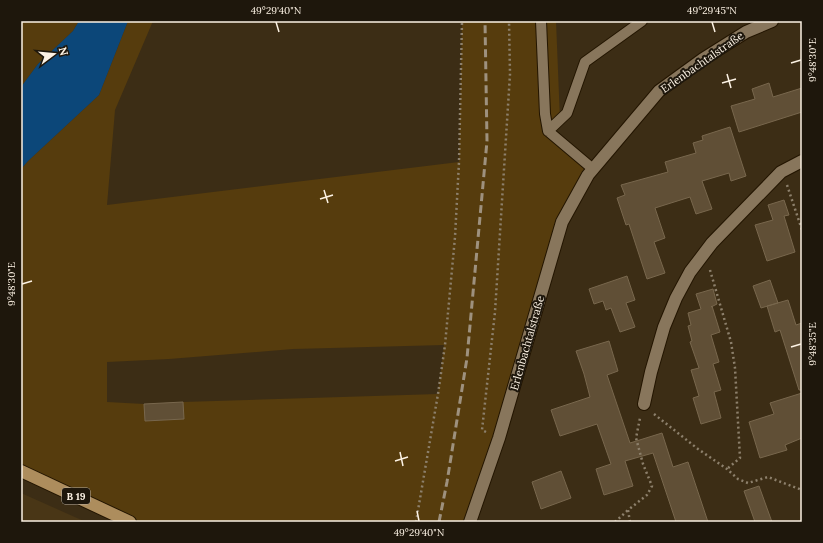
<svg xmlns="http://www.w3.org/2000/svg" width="823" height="543" viewBox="0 0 823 543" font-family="Lora,serif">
  <rect width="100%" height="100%" fill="#3c2d15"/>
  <!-- built -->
  <path fill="#493616" d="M21 493 86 522H21Z"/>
  <!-- green -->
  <path fill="#563c0d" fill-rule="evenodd" d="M21 21H79L73 31 38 64 21 87Z
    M128 21H153L115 110 107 205 459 162 462 21H556L560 120 549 131 593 169 562 222 470 522H130L21 471V169L28 161 99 95ZM444 345 438 394 183 402V419L146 421 144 404 107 402V362L169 359 293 349Z"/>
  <!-- water -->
  <path fill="#0c4779" d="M79 21H128L99 95 28 161 21 169V87L38 64 73 31Z"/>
  <!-- building -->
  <path fill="#604f36" stroke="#78674d" d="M769 83 773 97 802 88V112L739 132 731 106 755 99 752 89Z
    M730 127 746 176 731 181 729 173 702 181 712 209 696 214 690 197 655 208 665 238 654 242 665 273 647 279 629 224 626 225 617 198 625 195 621 185 668 172 665 162 696 153 693 143 703 140 702 136Z
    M784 200 789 215 784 216 795 252 767 261 755 225 773 220 768 205Z
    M627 276 635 300 626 303 635 327 620 332 611 308 606 310 603 301 594 304 589 289Z
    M770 280 778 303 761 308 753 286Z
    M713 289 717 304 711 307 712 306 720 332 711 335 719 362 713 364 721 390 714 392 721 418 701 424 693 398 699 396 691 370 699 368 690 342 692 341 688 326 691 325 688 313 701 309 696 294Z
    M788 300 796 325 802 323V390H799L780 330 775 332 767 306Z
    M609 341 618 371 607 375 630 443 662 433 673 467 688 462 708 522H676L653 453 625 461 633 486 604 495 596 469 611 464 597 424 560 436 551 410 590 397 584 374 576 351Z
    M802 393V438L785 445 787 450 760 458 749 422 774 414 770 403Z
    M183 402 184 419 145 421 144 404Z
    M561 471 571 498 541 509 532 482Z
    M759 486 772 522H755L744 491Z"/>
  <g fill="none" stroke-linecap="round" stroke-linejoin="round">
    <!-- lane casing -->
    <g stroke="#231500" stroke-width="12">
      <path id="lane" d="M541 21 545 114 548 131 593 169
        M548 131 567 113 585 62 642 21"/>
    </g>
    <!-- street casing -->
    <g stroke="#231500" stroke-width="14">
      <path id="street" d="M644 404 651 372 664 327 676 298 690 272 712 243 781 172 802 161
        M470 522 499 438 562 222 588 175 659 91 703 59 746 32 772 21"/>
    </g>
    <!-- primary casing -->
    <g stroke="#231500" stroke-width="14">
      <path id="primary" d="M21 471 130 522"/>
    </g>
    <!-- path -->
    <path stroke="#8d806c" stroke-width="2.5" stroke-dasharray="2 3" stroke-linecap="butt" d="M787 185 802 230
      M710 270 731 342 735 368 740 458 727 469
      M654 414 698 449 727 469 738 479 748 483 768 477 802 490
      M486 432 482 430 495 312 510 74 509 21
      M416 522 438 394 445 345 455 237 459 162 462 21
      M615 522 628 510
      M630 522 628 510 647 495 652 486 643 464 636 438 640 418"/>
    <!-- lane -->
    <use href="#lane" stroke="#88765c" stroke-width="10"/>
    <!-- street -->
    <use href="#street" stroke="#88765c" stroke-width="12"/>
    <!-- primary -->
    <use href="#primary" stroke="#ad8d5d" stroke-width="12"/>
    <!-- rail -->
    <path stroke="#9e917e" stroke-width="3" stroke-dasharray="8 4" stroke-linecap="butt" d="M439 522 447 482 467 358 487 141 485 21"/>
  </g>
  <!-- ticks -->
  <path fill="none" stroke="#fcf2e4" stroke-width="1.5" d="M276 22 279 32M712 22 715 32M791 63 801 60M727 74 731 88M722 83 736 79M324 190 328 203M320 199 333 195M22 284 32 281M791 347 801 344M400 452 403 466M395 461 408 457M417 511 419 521"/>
  <g text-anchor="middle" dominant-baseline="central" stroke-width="4" stroke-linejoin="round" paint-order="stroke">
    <!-- shield labels -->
    <rect fill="#1e170c" stroke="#b9b0a3" stroke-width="1" x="62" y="488" width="28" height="16" rx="3"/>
    <g font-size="10" font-weight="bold" fill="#fcf2e4">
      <text x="76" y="496">B 19</text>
    </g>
    <!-- street labels -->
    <g font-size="11" fill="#fcf2e4" stroke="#1e170c">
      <text transform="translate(702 62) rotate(-35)">Erlenbachtalstraße</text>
      <text transform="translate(527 343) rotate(-74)">Erlenbachtalstraße</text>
    </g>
  </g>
  <!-- border -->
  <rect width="823" height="543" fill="none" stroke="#1e170c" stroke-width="44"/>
  <!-- north arrow -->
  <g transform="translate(54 54) rotate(74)" stroke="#1e170c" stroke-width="3" paint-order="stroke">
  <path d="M0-3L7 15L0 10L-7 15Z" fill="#fcf2e4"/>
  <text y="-6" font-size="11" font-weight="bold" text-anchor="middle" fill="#fcf2e4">N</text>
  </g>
  <rect x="22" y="22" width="779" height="499" fill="none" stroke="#fcf2e4" stroke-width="1.5"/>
  <g font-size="10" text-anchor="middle" fill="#fcf2e4">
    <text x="276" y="14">49°29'40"N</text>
    <text x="712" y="14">49°29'45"N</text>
    <text transform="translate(812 60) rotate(-90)" y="4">9°48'30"E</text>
    <text transform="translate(11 284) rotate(-90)" y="4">9°48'30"E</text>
    <text transform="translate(812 344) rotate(-90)" y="4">9°48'35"E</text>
    <text x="419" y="536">49°29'40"N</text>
  </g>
</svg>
